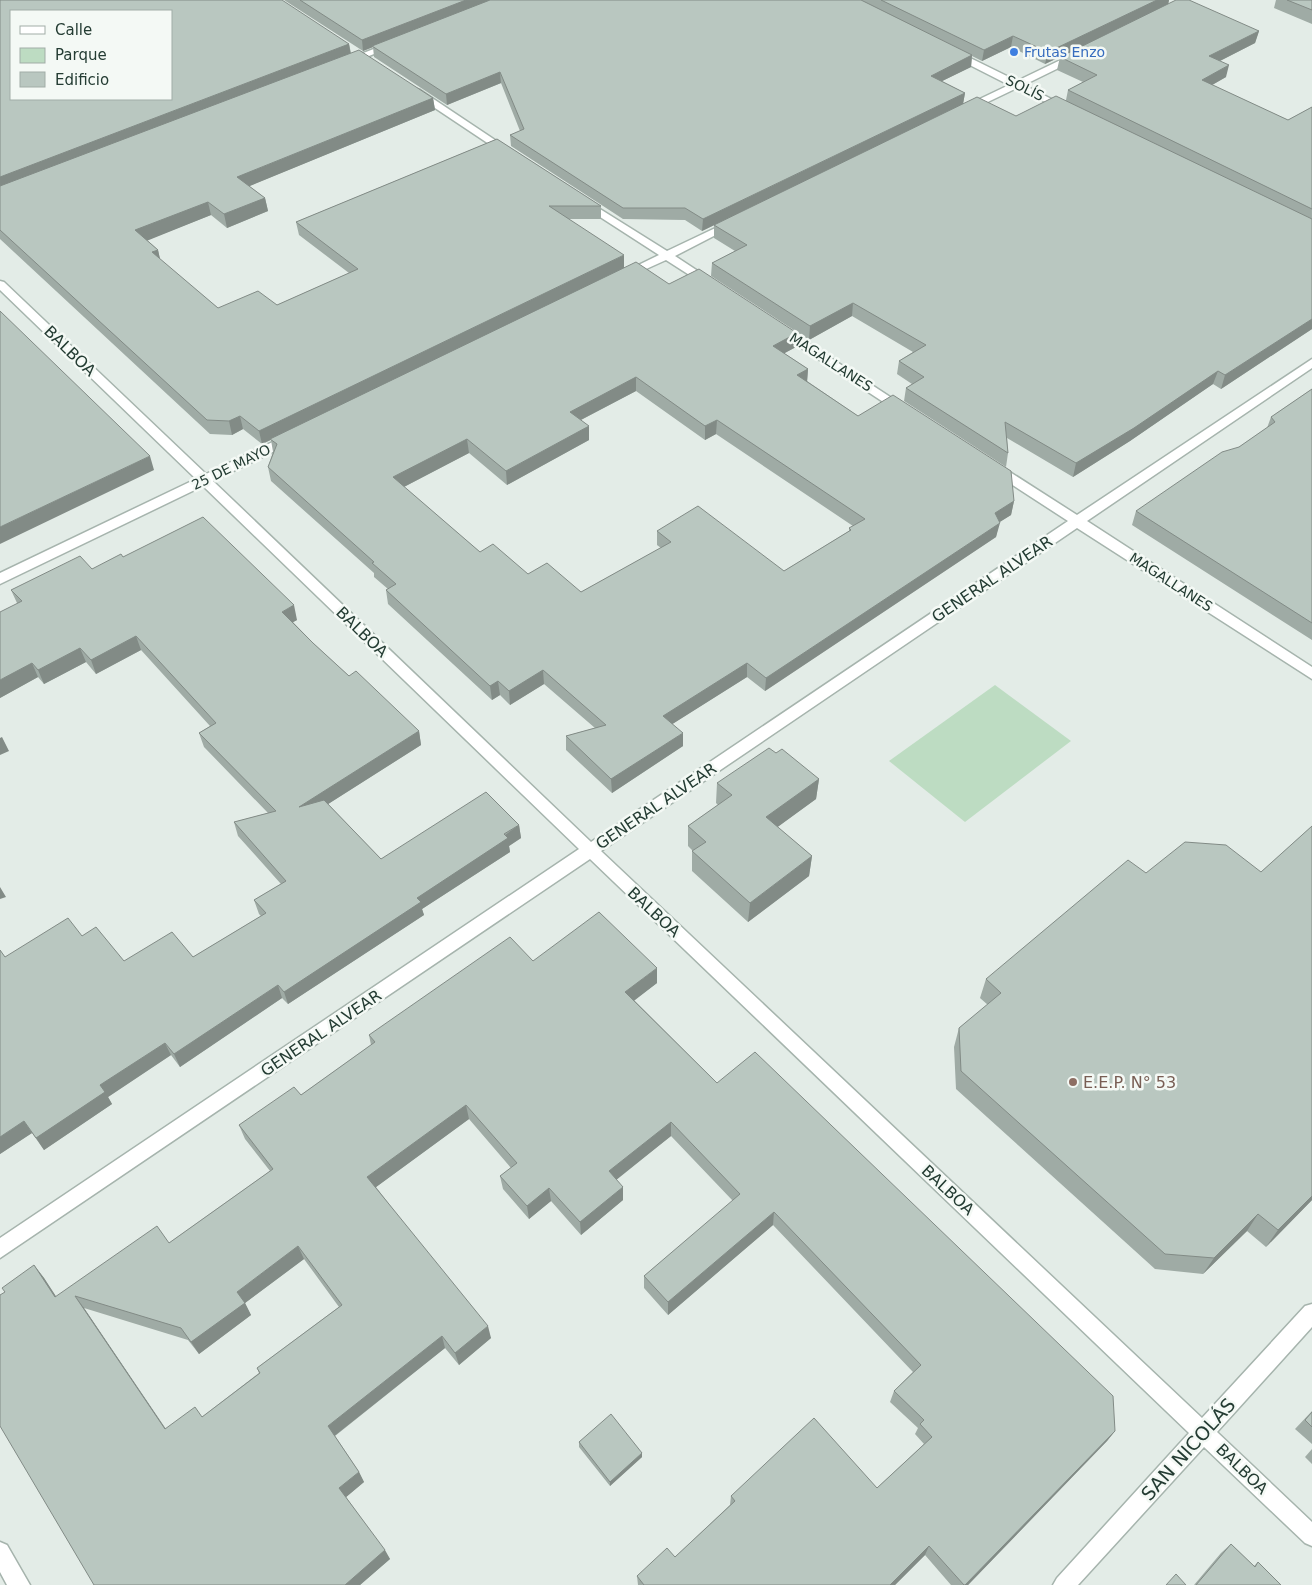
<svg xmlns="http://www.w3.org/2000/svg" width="1312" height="1585" viewBox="0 0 1312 1585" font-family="'DejaVu Sans',sans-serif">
  <rect width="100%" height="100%" fill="#e3ece7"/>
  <!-- green -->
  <path fill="#bddcc2" d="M995 685 1071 741 965 822 889 761Z"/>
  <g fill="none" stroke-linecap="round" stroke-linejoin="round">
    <!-- minor casing -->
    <g stroke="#a6b4ad" stroke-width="3">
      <path id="minor" d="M389 43 397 45 351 63 343 61Z
        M952 52H958L1017 81 1073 54H1079V58L1024 85 1071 109 1063 111 1017 88 969 111H963V107L1009 85 952 56Z
        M417 89 420 90 513 152 504 154 414 94V90Z
        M584 199 667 251 728 222H736L737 224 675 256 713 281V285H705L666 260 624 279 620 278V274L659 255 580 204V200Z
        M0 281 4 282 206 474 285 436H293L295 439 293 442 213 481 591 842 1068 521 991 471 989 468 991 465H999L1077 515 1312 359V368L1087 521 1312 667V679L1077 528 601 851 1202 1418 1305 1306 1312 1304V1327L1217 1432 1312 1522V1546L1305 1543 1204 1447 1078 1585H1053L1057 1578 1189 1433 590 859 0 1258V1238L579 849 203 486 0 584V573L196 479 0 290Z
        M781 327 785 328 910 410 904 414 900 413 777 332V328Z
        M0 1542 7 1545 30 1585H7L0 1572Z"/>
    </g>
    <!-- minor -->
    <use href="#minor" fill="#fff" fill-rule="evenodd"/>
  </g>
  <!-- wall -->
  <path fill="#9faba5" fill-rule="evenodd" d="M0 0 349 44 351 53 433 98 435 110 249 186 265 198 268 211 227 228 211 215 147 240 158 250 160 260 218 308 277 305 349 273 299 235 296 222 497 139 601 206V219H569L624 268 797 333 796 347 784 353 808 369 807 381 858 416 1014 501 1011 515 999 522 996 537 765 691 747 677 672 724 683 746 612 793 566 750V736L595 728 544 684 510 705 500 695 492 700 388 604 386 590 388 589 374 577V573L271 481 268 467 273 452 271 440 262 444 243 429 232 435 210 434 0 239ZM636 391 705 440 716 434 853 526 849 528V531L784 571 657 531V545L661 548 581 592 528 574 480 552 404 487 469 453 507 485 589 440 581 420Z
    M284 0H1169L1168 4 1259 31 1255 43 1220 61 1226 77 1212 85 1288 120 1312 107V329L1221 389 1213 384 1130 441 1073 477 1007 438 1008 453 1006 467 904 401 906 388 912 384 897 374 899 361 913 352 852 316 809 340 711 276 712 263 735 251 714 238V225L1016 116 1066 100 1068 90 1083 82 1057 70 1060 57 1079 48 1045 64 1011 47 982 61 972 56 971 67 942 81 965 93 963 104 702 231 685 220 623 219 511 146 510 135 520 131 501 83 447 105 374 57 373 47 363 51Z
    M1276 0H1312V24L1274 8Z
    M1312 389V640L1132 525 1136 511 1239 447 1267 428 1271 417Z
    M123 557 297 620 293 622 313 643 349 676 419 731 421 745 328 804 381 859 519 825 521 838 509 846 510 852 422 909 424 915 288 1004 282 998 180 1067 171 1055 108 1097 112 1104 44 1150 32 1133 0 1154V950L5 957 82 936 124 961 193 957 261 916 259 914 254 900 281 884 238 836 234 822 268 813 204 747 199 733 210 726 141 650 96 674 86 662 44 684 38 677 0 698 17 603 11 590 92 569Z
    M776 753 819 779 816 799 777 827 812 856 809 876 748 922 692 871V851H693L688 846V826L718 805 716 803 717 783Z
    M1312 826V1200L1266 1247 1247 1231 1203 1274 1155 1269 956 1089 954 1047 959 1028 988 1005 980 998 986 979 1146 873 1261 872Z
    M533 961 657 983 634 1000 717 1083 1115 1431 1107 1441 968 1585H951L925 1555 895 1585H638L637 1576 675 1557 730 1505 731 1496 877 1488 924 1444 915 1434 918 1428 890 1402 894 1391 913 1372 773 1225 668 1315 644 1288V1276L733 1201 671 1136 616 1179 623 1200 581 1235 551 1201 529 1219 503 1189 500 1176 511 1168 469 1119 376 1187 491 1338 459 1365 445 1348 335 1436 359 1472 364 1482 346 1497 390 1559 360 1585H94L5 1292 34 1265 44 1278 56 1297 169 1243 270 1171 245 1139 239 1125 301 1095 371 1045 369 1035ZM304 1259 339 1307 257 1368 259 1373 202 1417 166 1429 84 1308 188 1340 199 1354 251 1315 245 1303Z
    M1312 1411V1444L1295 1429Z
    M579 1442 642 1457 610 1486 579 1447Z
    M1312 1449V1464L1305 1457Z
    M1231 1544 1254 1566 1258 1562 1281 1585H1194L1221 1553Z"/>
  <!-- shaded-wall -->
  <path fill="#828b86" d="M466 0H497L372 46 373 47 363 51 362 40Z
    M1157 0H1169L1168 5 1045 64 1048 52Z
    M1259 31 1255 43 1206 68 1209 56Z
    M1013 36 1011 47 982 61 984 50Z
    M349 44 351 56 0 190V177Z
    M972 55 971 67 930 87 931 76Z
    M1229 65 1226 77 1198 93 1202 80Z
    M500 72 501 83 447 105 446 94Z
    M965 93 963 104 702 231 703 219Z
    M433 98 435 110 240 190 237 177Z
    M265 198 268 211 227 228 224 214Z
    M208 202 211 215 139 244 135 230Z
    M158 250 161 263 152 252Z
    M624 255V268L262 444 259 431Z
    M853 303 852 316 809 340 810 326Z
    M1312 319V329L1221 389 1225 375Z
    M797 333 796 347 772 360 773 346Z
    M808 369 807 383 797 375Z
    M1218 371 1213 384 1130 441 1073 477 1076 463Z
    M636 377V391L571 425 570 412Z
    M240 416 243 429 232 435 229 421Z
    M717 420 716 434 705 440V426Z
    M589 426V440L507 485 506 471Z
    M467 439 469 453 396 491 393 477Z
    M150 456 154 470 0 544V527Z
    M1014 501 1011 515 992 527 995 513Z
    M1000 523 996 537 765 691 766 678Z
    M294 605 297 620 286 626 282 612Z
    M136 636 141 650 96 674 91 660Z
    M80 648 86 662 44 684 38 670Z
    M32 663 38 677 0 698V680Z
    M747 663V677L663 730V716Z
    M543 670 544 684 510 705 509 691Z
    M498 681 500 695 492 700 490 686Z
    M419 731 421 745 303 820 299 807Z
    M683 733V746L612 793 611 779Z
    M2 737 9 751 0 755V738Z
    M819 779 816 799 764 837 766 817Z
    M519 825 521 838 509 846 510 852 422 909 424 915 288 1004 284 992Z
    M812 856 809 876 748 922 750 903Z
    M0 887 6 897 0 899Z
    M657 968V983L626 1007 625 992Z
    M278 985 282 998 180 1067 174 1054Z
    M165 1043 171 1055 108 1097 112 1104 44 1150 36 1138 100 1085Z
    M466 1105 469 1119 372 1190 367 1177Z
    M24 1121 32 1133 0 1154V1137Z
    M671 1122V1136L610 1185 609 1171Z
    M623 1187V1200L581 1235 580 1222Z
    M549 1188 551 1201 529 1219 527 1206Z
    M1312 1196V1200L1266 1247 1278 1230Z
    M774 1212 773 1225 668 1315V1302Z
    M1258 1214 1247 1231 1203 1274 1214 1258Z
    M298 1246 304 1259 245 1303 251 1315 199 1354 191 1342 237 1292Z
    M34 1265 44 1278 65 1310 55 1297Z
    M75 1296 84 1308 173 1440 165 1429Z
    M488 1326 491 1338 459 1365 455 1353Z
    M442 1336 445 1348 333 1437 328 1426Z
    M1115 1431 1107 1441 968 1585H965Z
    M642 1453V1457L610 1486V1482Z
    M359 1472 364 1482 345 1498 339 1488Z
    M929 1546 925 1555 895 1585H890Z
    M385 1550 390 1559 360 1585H345Z"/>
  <!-- building -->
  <path fill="#b9c7c0" stroke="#828b86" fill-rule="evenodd" d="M0 0H282L349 44 0 177ZM11 11H171V99H11Z
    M300 0H466L362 40Z
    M490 0H861L972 55 931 76 965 93 703 219 685 208H623L510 135 524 129 500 72 446 94 372 46Z
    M881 0H1157L1048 52 1013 36 984 50Z
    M1176 0H1189L1259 31 1209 56 1229 65 1202 80 1288 120 1312 107V209L1068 90 1097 75 1060 57Z
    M1287 0H1312V10Z
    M359 50 433 98 237 177 265 198 224 214 208 202 135 230 158 250 152 252 218 308 258 291 277 305 358 269 296 222 497 139 601 206H549L624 255 259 431 240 416 229 421 207 420 0 230V186Z
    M1056 96 1312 219V319L1225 375 1218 371 1134 428 1076 463 1005 422 1008 453 906 388 924 377 899 361 926 345 853 303 810 326 712 263 747 245 714 225 977 97 1016 116Z
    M636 262 669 284 699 269 797 333 773 346 808 369 797 375 858 416 893 395 1011 471 1014 501 995 513 1000 523 766 678 747 663 663 716 683 733 611 779 566 736 606 725 543 670 509 691 498 681 490 686 386 590 396 584 372 563 374 562 268 467 277 444 270 439ZM636 377 705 426 717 420 865 519 849 528 851 530 784 571 698 506 657 531 671 542 581 592 547 563 528 574 493 544 480 552 393 477 467 439 506 471 589 426 570 412Z
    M0 311 150 456 0 527Z
    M1312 389V623L1136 511 1222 452 1239 447 1275 422 1271 417Z
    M203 517 294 605 282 612 313 643 349 676 356 671 419 731 299 807 324 800 381 859 486 792 519 825 504 834 508 838 417 898 421 902 284 992 278 985 174 1054 165 1043 100 1085 105 1092 36 1138 24 1121 0 1137V950L5 957 68 918 82 936 96 927 124 961 172 932 193 957 266 913 254 900 286 881 234 822 276 811 199 733 216 723 136 636 91 660 80 648 38 670 32 663 0 680V612L22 601 11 590 80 556 92 569 121 554 123 557Z
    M769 748 776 753 782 749 819 779 766 817 812 856 750 903 692 851 706 842 688 826 732 795 717 783Z
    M1312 826V1196L1278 1230 1258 1214 1214 1258 1165 1254 961 1071 959 1028 1001 993 986 979 1128 860 1146 873 1185 842 1226 845 1261 872Z
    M599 912 657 968 625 992 717 1083 755 1052 1113 1396 1115 1431 965 1585H964L929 1546 890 1585H644L637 1576 667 1548 675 1557 735 1501 731 1496 814 1418 877 1488 932 1437 920 1424 924 1420 894 1391 921 1365 774 1212 668 1302 644 1276 740 1194 671 1122 609 1171 623 1187 580 1222 549 1188 527 1206 500 1176 517 1163 466 1105 367 1177 488 1326 455 1353 442 1336 328 1426 359 1472 339 1488 385 1550 345 1585H94L0 1426V1295L5 1292 2 1288 34 1265 55 1297 157 1226 169 1243 273 1169 239 1125 294 1087 301 1095 375 1042 369 1035 510 937 533 961ZM298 1246 342 1305 257 1368 260 1373 202 1417 195 1407 165 1429 75 1296 181 1328 191 1342 245 1303 237 1292Z
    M1312 1412V1427L1305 1420Z
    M611 1414 642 1453 610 1482 579 1442Z
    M1231 1544 1255 1567 1258 1562 1281 1585H1196Z
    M1176 1574 1186 1585H1166Z"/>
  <!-- markers -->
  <circle fill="#3f7fe0" stroke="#f4f9f5" stroke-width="2" cx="1014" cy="52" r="5"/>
  <circle fill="#8d6e63" stroke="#f4f9f5" stroke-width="2" cx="1073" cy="1082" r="5"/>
  <g text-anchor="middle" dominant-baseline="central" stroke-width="5" stroke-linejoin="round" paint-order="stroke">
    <!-- far-shop labels -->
    <g font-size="14" fill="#366cbe" stroke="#f4f9f5" text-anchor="start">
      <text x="1024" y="52">Frutas Enzo</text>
    </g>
    <!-- far-street labels -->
    <g font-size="14" fill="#243c33" stroke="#f4f9f5">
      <text transform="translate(1025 88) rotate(26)">SOLÍS</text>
      <text transform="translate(831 362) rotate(33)">MAGALLANES</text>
      <text transform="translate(231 467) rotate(-26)">25 DE MAYO</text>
      <text transform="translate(1171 582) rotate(33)">MAGALLANES</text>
    </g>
    <!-- street labels -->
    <g font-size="16" fill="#243c33" stroke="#f4f9f5">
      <text transform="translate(70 351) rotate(44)">BALBOA</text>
      <text transform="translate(992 579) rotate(-34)">GENERAL ALVEAR</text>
      <text transform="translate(362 632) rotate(44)">BALBOA</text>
      <text transform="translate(656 806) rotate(-34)">GENERAL ALVEAR</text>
      <text transform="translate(654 912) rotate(43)">BALBOA</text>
      <text transform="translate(321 1033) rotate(-34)">GENERAL ALVEAR</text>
      <text transform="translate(948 1190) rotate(43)">BALBOA</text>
      <text transform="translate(1242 1469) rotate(44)">BALBOA</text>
    </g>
    <!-- education labels -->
    <g font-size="16" fill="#785e54" stroke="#f4f9f5" text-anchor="start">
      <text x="1083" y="1082">E.E.P. N° 53</text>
    </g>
    <!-- near-street labels -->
    <g font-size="19" fill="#243c33" stroke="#f4f9f5">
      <text transform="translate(1188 1449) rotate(-48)">SAN NICOLÁS</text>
    </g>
  </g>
  <!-- legend -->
  <rect x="10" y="10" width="162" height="90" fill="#f4f9f5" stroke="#a1ada7"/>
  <rect x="20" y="26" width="25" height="8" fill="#ffffff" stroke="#a1ada7"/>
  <text x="55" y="35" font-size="15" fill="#243c33">Calle</text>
  <rect x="20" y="48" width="25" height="15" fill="#bddcc2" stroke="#a1ada7"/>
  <text x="55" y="60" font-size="15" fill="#243c33">Parque</text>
  <rect x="20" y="72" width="25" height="15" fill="#b9c7c0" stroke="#a1ada7"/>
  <text x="55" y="85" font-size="15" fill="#243c33">Edificio</text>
</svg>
